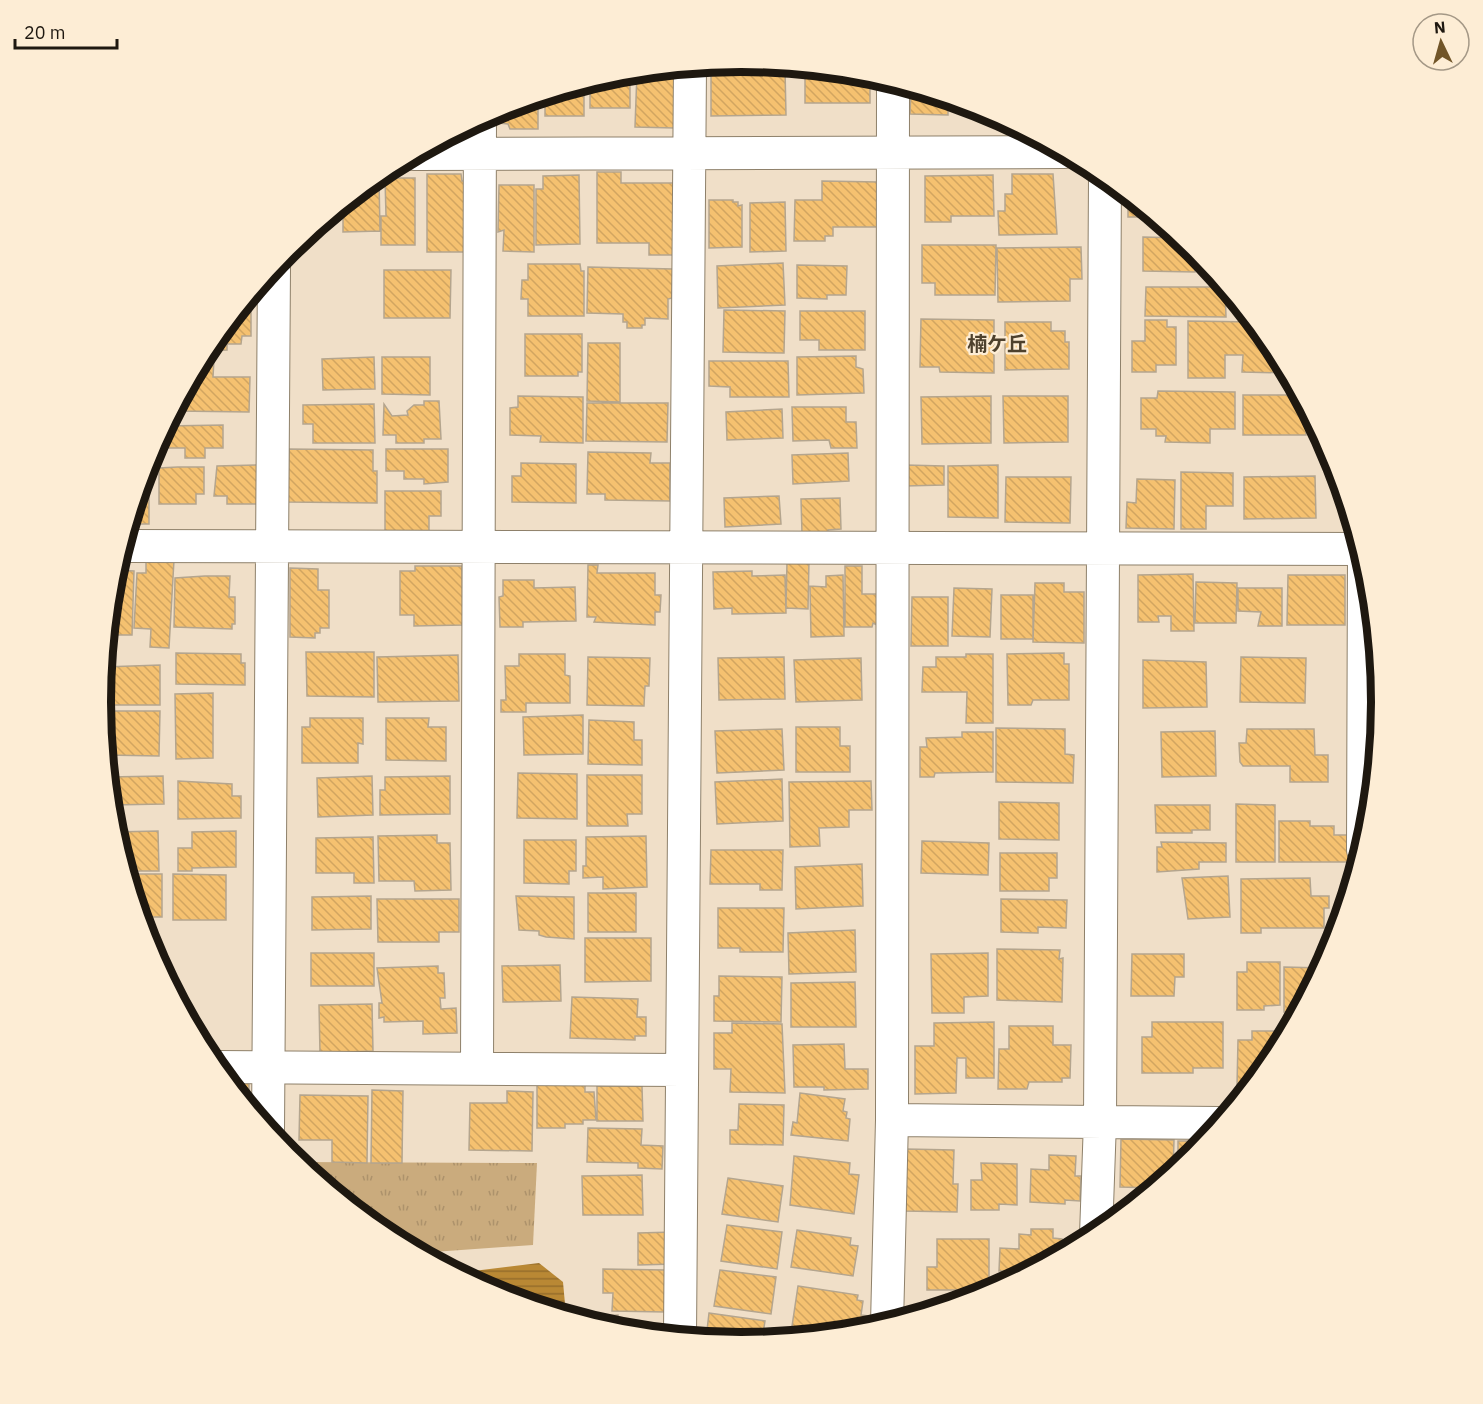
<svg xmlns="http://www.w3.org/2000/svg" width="1483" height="1404" viewBox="0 0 1483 1404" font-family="'IBM Plex Sans','Noto Sans JP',sans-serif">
  <defs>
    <pattern id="park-tufts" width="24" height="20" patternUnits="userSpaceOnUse" patternTransform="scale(1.5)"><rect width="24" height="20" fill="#caab7d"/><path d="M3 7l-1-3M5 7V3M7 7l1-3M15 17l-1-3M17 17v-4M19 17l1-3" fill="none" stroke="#ad926b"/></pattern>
    <pattern id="water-rules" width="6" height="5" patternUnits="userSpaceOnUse" patternTransform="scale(1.5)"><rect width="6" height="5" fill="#b98834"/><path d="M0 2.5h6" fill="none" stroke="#966e2b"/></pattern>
    <pattern id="building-back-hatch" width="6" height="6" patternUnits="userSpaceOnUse" patternTransform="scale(1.5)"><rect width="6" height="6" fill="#f5c170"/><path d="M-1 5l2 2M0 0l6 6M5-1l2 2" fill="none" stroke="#d2a560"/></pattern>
  </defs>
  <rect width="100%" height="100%" fill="#f0dfc8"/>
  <!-- park -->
  <path fill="url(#park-tufts)" d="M297 1162 537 1163 533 1245 419 1253 385 1234Z"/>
  <!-- water -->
  <path fill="url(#water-rules)" d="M539 1263 563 1282 566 1315 496 1294 457 1273Z"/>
  <!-- building -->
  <path fill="url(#building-back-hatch)" stroke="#b4a58e" stroke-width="1.5" d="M799 67 870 75V103H805V77H799Z
    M676 68 674 128 635 127 637 72Z
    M785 69 786 115 711 116V70Z
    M630 72V108H590V82Z
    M584 84V116H545V95Z
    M911 87 948 99V115L910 114Z
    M538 98V129H510L508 124 499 123V109Z
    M597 172H621V183H674L673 255H649V243H597Z
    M427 174H461L462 181H466L469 252H427Z
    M1012 174H1053L1057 234 999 235 998 211H1005V194H1012Z
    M579 175 580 244 536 245V189H543V176Z
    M993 175 994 216H951V222H925V176Z
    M377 176 379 179 380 231 343 232V217H328Z
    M385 178H415V245H381V216H386Z
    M822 181 878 182 883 227H833V236H825V241H794L795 200H822Z
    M499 185H534V252L503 251 504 230 498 232Z
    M1128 195 1156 217H1128Z
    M709 200H733V202H738V206L742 205V247L709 248Z
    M785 202 786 251 750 252V203Z
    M1143 237 1181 238 1195 250V272L1143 271Z
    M922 245H996L995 295H935V283H922Z
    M1081 247 1082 279H1070V301L998 302 997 248Z
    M783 263 785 305 718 308 717 266Z
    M528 264H580L581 271H584V316H528V299H521L522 280H528Z
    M797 265 847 266 846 295H827V299L797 298Z
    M588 267 673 269 672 298 668 299V319L645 318V325H642V328H627V322H623V314L587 313Z
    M384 270H451L450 318H384Z
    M1146 287H1225L1226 317 1145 316Z
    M724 310 785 311 784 353 723 352Z
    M238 311H251V336H242L241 344H227V350L206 351Z
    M800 311H865V350H819V340H800Z
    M921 319 994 320V373L940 372 939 367H920Z
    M1145 320H1167V327H1176V365H1156V372H1132V341H1145Z
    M1188 321 1254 322 1274 346 1288 373 1242 372 1243 355H1225V378H1188Z
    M1005 322H1051V331H1065V342H1069V369L1005 370Z
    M525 334H582V372H578V376H525Z
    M588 343H620V402L587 401Z
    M856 356V367L863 369 864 393 797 395V357Z
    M374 357 375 389 323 390 322 359Z
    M382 357H430V395L382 394Z
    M202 359H214L213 377H250L249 412 176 411Z
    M709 361H788L789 397H730V387L709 386Z
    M1158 391 1235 392V429H1210V443L1165 442 1166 436H1156V429H1141V398H1157Z
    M1243 395H1300L1306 405V435H1243Z
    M518 396 583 397V443L540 442 541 436 510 435V408L518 407Z
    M991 396V443L922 444 921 397Z
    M1003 396H1068V442L1004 443Z
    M424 401H439L441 439H424V443H396V435H383L384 404 392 416 408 415 407 411 414 405H424Z
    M587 403H668L667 442 586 441Z
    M374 404 375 443H313V424H303V405Z
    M792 407H846V422H856L857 448H831L829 440 793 441Z
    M782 409 783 438 727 440 726 412Z
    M223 425V448H205V458H185V448H158V441L166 426Z
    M289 449 373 450V471H377V503L288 502Z
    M386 449H448V482L424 484V479H404V471H386Z
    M588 452 651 453 650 463H670V501L605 500V494H587Z
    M848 453 849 481 793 484 792 455Z
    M521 463 576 464V503L512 502V476H521Z
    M259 465V504H227V496H214L217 466Z
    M905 465 944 466V485L905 486Z
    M998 465V518L948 517V466Z
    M178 467H204V494H196V504H159V468Z
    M1181 472 1233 473V506H1206V529H1181Z
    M1315 476 1316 518 1244 519V477Z
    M1006 477H1071L1070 523 1005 522Z
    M1137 479 1175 480 1174 529 1126 528 1127 502 1136 503Z
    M141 487H149V524H130Z
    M385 491H441V516H429V534H385Z
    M779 496 781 524 725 527 724 498Z
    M840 498 841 529 828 530V534H802L801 499Z
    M146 559 174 560 169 648 150 647 151 629 134 628 137 573H146Z
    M787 561H809L808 609 786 608Z
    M588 565H598L597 573H655V595H661L660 612H655V625L594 622 596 617H587Z
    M415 566H462L463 625 414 626V615H400V571H415Z
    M845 566H862V594H877V625L873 623 872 627H845Z
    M290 568 318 569V590H329V628H320V633H315V638L290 637Z
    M115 570 134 571 132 635H108Z
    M752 571V576L785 575 786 613 732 614V608L714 609 713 572Z
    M1193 574 1194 631H1171V616H1158L1159 622H1138V575Z
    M843 575 844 636 811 637 810 586 826 587V576Z
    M1288 575H1345V625H1287Z
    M205 576H230L229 597H235V624H232V629L174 627 175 578Z
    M503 580H534V588L575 587 576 621 523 622V627H500L499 597 503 596Z
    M1196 582 1237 583 1236 623H1195Z
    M1035 583H1064V592H1084V643L1033 642Z
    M954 588 992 589 990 637 952 636Z
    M1238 588H1282V626H1258L1261 612 1238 611Z
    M1001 595H1033V639H1001Z
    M912 597H948V646H911Z
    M306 652H374V697L307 696Z
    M176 653 241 654V663H245V685L176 684Z
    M1064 653V664H1069V700H1033L1031 705H1008L1007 654Z
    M519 654H565V675L570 676V703H526V712H501V700H506L505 666H519Z
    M966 654H993V723H966L967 692H922L923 667H936V657H966Z
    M458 655 459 701 378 702 377 657Z
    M588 657 650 658 649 686H645L644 706 587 705Z
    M784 657 785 699 719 700 718 658Z
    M1241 657 1306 658 1305 703 1240 702Z
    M861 658 862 700 796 702 794 660Z
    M1143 660 1206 662 1207 707 1143 708Z
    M160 665V705H101L104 667Z
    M213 693V758L176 759 175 694Z
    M102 711H160L159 756 106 755Z
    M583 715V754L524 755 523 717Z
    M310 718H363V744L358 743V763H302V727H310Z
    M386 718H429L428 727H446V761L386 760Z
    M589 720 634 722V740H642V765L588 764Z
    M796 727H840V746H850V772H796Z
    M996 728 1065 729V754L1074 755 1073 783 996 782Z
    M782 729 784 770 717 773 715 731Z
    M1247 729H1314L1315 755H1328V782H1290V766H1243L1240 762 1239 743H1246Z
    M1215 731 1216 776 1162 777 1161 732Z
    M962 732H993V772L935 773 934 777H920V747H927L926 738 962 737Z
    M518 773 577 774V819L517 818Z
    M587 775H642V814H627L628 826H587Z
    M163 776 164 804 111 805 108 777Z
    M372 776 373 815 318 817 317 778Z
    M450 776V814L380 815V790H385V777Z
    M782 779 783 821 717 824 715 782Z
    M178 781 232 784V796H241V818L178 819Z
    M871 781 872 810H849V827L819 828 820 846 790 847 789 782Z
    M999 802 1059 803V840L999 839Z
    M1236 804 1275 805V862H1236Z
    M1155 805H1210V830H1192V833H1156Z
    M1279 821H1310V826H1334V835H1348V862H1279Z
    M158 831 159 871H127L115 832Z
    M236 831V867L192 868V871H178V848H192V832Z
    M437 835V843H450L451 890 415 891 414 881H379L378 836Z
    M646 836 647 887 603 889V877L583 878V866H586V837Z
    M373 837 374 883H354V873H316V838Z
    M524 840H576V871H569V884L524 883Z
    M922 841 989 843 988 875 921 873Z
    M1161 842 1226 843V862H1199V869L1157 872V847H1162Z
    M711 850H783L782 890H760V884H710Z
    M1000 853H1057V878H1049V891H1000Z
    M862 864 863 906 796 909 795 867Z
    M128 874H162V917H141Z
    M173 874 226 875V920H173Z
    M1228 876 1230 917 1188 919 1182 878Z
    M1310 878 1311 896H1329V908H1324V928H1261V933H1241V879Z
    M588 893H636V932H588Z
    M371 896V929L312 930V897Z
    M516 896 574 897V939L546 937 539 935V931L519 930Z
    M377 899H459V932H439V942H378Z
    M1001 899 1067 900 1066 928 1038 927V933L1001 932Z
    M718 908H784L783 952H740V948H718Z
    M141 919H153V953L150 947Z
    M855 930 856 972 789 974 788 933Z
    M585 938H651V981L585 982Z
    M997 949 1060 950 1059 959 1063 958 1062 1002 997 1000Z
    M311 953H374V986H311Z
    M988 953V996L964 997V1013H932L931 954Z
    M1132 954H1184V977H1175L1174 996H1131Z
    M1247 962H1280V1005L1264 1006V1010H1237V972H1247Z
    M560 965 561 1001 503 1002 502 966Z
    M438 966V973H444L445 998H440L441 1009 456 1008 457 1033 423 1034V1021L384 1022V1017L379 1018V1003H382L377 968Z
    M1284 967 1322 968 1298 1012H1284Z
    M719 976 782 977 781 1022 714 1021V996H719Z
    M855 982 856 1027H791V983Z
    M572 997 638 999 637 1017H646V1036H635V1040L570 1038Z
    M372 1004 373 1051 320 1053 319 1005Z
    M994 1022V1078H966V1058H957L956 1093 915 1094V1046H934V1023Z
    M1152 1022H1223V1068H1193V1073H1142V1037H1152Z
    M732 1023 782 1024 785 1093 730 1092 731 1069H714V1033H732Z
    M1009 1026H1053V1045H1071L1070 1078H1062V1082H1029L1027 1089H998L999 1049H1009Z
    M1252 1031H1288L1274 1058 1251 1086H1237L1238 1040H1252Z
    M844 1044 845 1069H868V1089L824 1090V1087H794L793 1045Z
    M228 1081H249V1107Z
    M537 1084H585V1092H594L596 1120H583V1124H565V1128H537Z
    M597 1086H642L643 1121H597Z
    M372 1090 403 1091 402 1163H371Z
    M507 1091 533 1092 532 1151 469 1150 470 1103H507Z
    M800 1093 845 1099 843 1111 847 1112 846 1118 850 1119 848 1141 791 1135 793 1122 797 1123Z
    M300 1095 368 1096 367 1163 332 1162V1140H299Z
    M739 1104 784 1105 783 1145 730 1144V1130H738Z
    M588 1128 642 1129 641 1145 663 1146 662 1169 638 1168V1163L587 1162Z
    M1121 1139 1174 1140 1173 1172 1154 1188 1120 1187Z
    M1178 1141H1206L1178 1168Z
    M906 1149 954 1150 953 1184H958L957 1212 904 1211Z
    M1049 1155 1076 1156 1075 1176H1081L1080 1201 1065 1200V1204L1030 1202 1031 1169 1049 1170Z
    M794 1156 850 1163 849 1174 859 1175 854 1214 790 1205Z
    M981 1163 1017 1164V1205L999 1204V1210H971V1180H982Z
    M642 1175 643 1215H583L582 1176Z
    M728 1178 783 1186 778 1222 722 1214Z
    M727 1225 782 1232 777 1269 721 1261Z
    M1031 1229H1053V1238L1062 1239 1063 1247H1069V1250L1017 1277V1271H999L1000 1248 1019 1249V1234L1031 1235Z
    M797 1230 851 1238 850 1245 858 1246 853 1276 791 1267Z
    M674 1232V1264L638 1265V1233Z
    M937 1239H989V1290H927V1267H937Z
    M603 1269 666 1270 665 1312 612 1311 613 1293H603Z
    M720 1270 776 1277 771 1314 714 1306Z
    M798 1286 858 1295 857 1300 863 1301 861 1315 868 1316 865 1330 810 1336 791 1333Z
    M908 1310H933L907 1318Z
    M709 1313 765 1321 762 1340 742 1342 706 1339Z
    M618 1315V1330L597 1324V1316Z"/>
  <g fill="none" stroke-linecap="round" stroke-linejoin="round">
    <!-- minor casing -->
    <g stroke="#8e806a" stroke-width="34">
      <path id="minor" d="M414 154 1064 152
        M123 546 1361 549
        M1363 850 1364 558
        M217 1067 682 1070
        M477 1069 480 119
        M892 1120 1220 1123
        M268 1130 274 267
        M1096 1235 1100 1121 1105 176
        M887 1324 892 1120 893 82
        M680 1336 690 67"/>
    </g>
    <!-- minor -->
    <use href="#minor" stroke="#fff" stroke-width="32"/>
  </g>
  <g text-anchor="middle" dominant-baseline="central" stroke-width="4.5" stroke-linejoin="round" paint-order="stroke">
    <!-- neighbourhood labels -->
    <g font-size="20" font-weight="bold" fill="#4e412d" stroke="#fdedd5">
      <text x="997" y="343">楠ケ丘</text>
    </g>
  </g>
  <!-- crop -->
  <path d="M0 0H1483V1404H0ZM111 702a630 630 0 1 1 1260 0a630 630 0 1 1-1260 0Z" fill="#fdedd5" fill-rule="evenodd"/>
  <path fill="none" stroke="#1e1810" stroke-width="8" d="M111 702a630 630 0 1 1 1260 0a630 630 0 1 1-1260 0Z"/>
  <!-- north arrow -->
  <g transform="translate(1441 42) rotate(355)"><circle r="28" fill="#fdedd5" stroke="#a49886" stroke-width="1.5"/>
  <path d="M0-4.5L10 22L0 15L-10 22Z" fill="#715528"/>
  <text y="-9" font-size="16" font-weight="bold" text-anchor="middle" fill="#1e1810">N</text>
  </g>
  <!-- scale -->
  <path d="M15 39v9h102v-9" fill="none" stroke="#1e1810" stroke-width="3"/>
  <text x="24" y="39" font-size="18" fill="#1e1810" stroke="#fdedd5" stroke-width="4.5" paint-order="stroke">20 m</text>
</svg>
